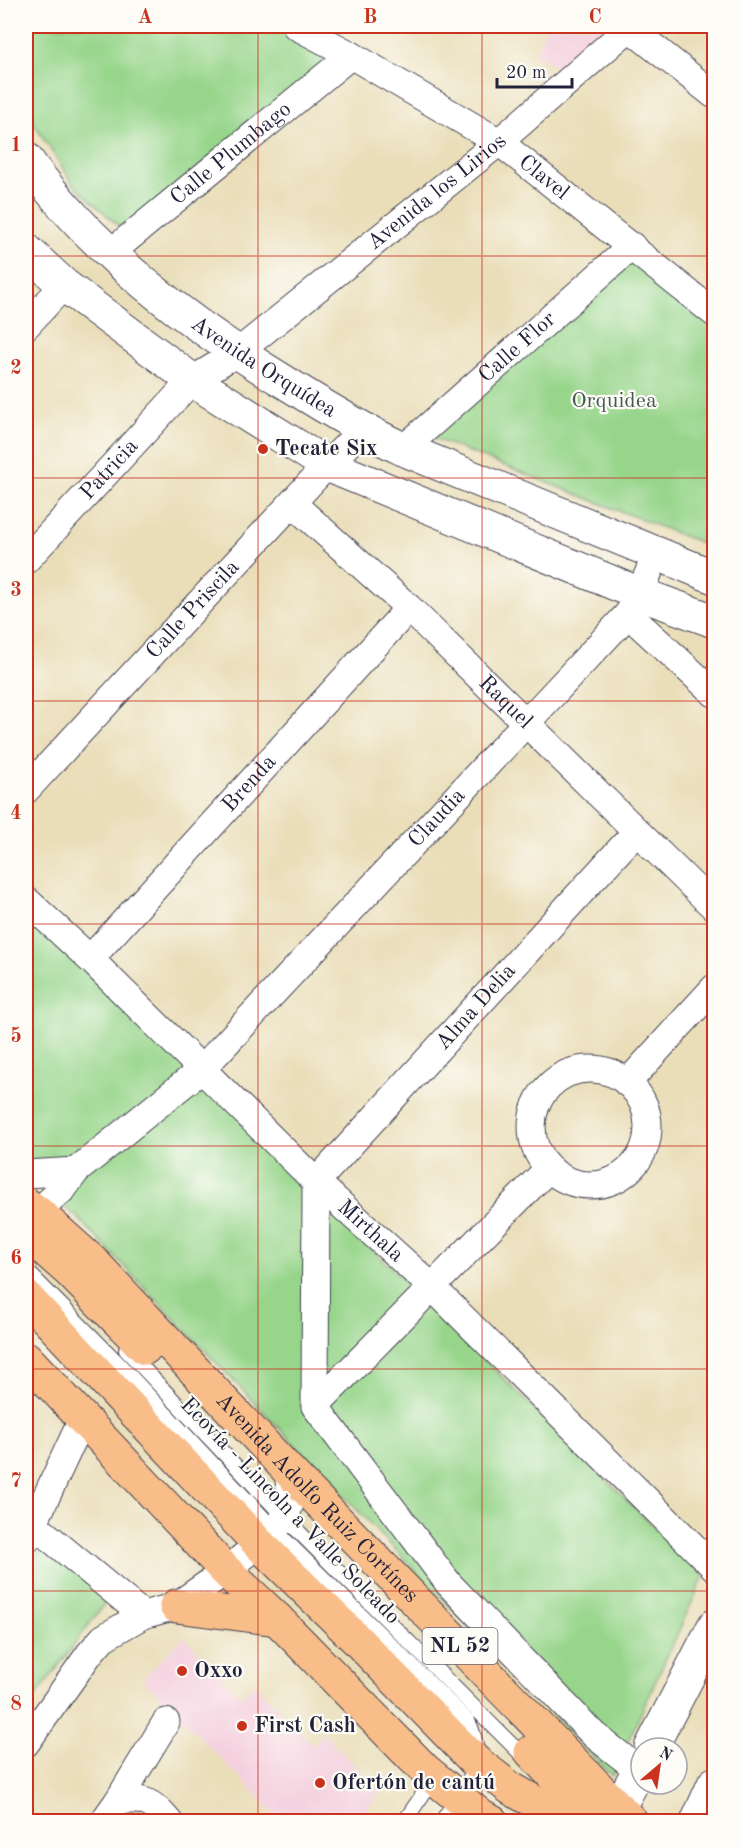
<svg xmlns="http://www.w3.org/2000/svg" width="740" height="1847" viewBox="0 0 740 1847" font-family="'Old Standard TT',serif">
  <rect width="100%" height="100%" fill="#fdfcf7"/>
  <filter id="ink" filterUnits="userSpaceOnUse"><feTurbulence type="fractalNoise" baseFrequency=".0167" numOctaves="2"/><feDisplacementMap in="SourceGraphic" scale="12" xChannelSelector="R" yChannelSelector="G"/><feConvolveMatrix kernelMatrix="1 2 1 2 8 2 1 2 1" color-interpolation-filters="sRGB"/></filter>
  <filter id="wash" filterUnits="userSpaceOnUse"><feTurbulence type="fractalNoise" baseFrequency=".008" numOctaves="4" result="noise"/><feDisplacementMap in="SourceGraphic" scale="24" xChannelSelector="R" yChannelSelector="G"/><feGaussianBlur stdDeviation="1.35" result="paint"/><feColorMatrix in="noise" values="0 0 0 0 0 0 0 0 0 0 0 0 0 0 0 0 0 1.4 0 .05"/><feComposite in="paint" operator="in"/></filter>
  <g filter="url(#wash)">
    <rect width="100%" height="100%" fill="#eadeb9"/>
    <!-- built -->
    <path fill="#f4cfde" d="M547 26H610L558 67 535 54Z
      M184 1637 241 1697 255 1685 313 1746 323 1733 380 1792 357 1821H282L143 1679Z"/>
    <!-- green -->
    <path fill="#97d58b" stroke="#5c7c63" stroke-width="1.5" d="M26 26H275L335 56 123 230 73 184 26 111Z
      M638 253 714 319V548L418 432Z
      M26 908 704 1576 612 1776 76 1216 26 1180Z
      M44 1541 107 1600 26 1710V1578Z"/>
  </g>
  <g filter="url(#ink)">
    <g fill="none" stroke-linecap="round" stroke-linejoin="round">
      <!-- service casing -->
      <g stroke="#403e4e" stroke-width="16">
        <path id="service" d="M26 1270 119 1364 274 1529 468 1721C490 1763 464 1788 441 1822
          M126 1350 285 1518 528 1761
          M404 1822 434 1778"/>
      </g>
      <!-- minor casing -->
      <g stroke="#403e4e" stroke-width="29">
        <g id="minor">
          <path id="s1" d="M296 26 351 55 499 142 714 313"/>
          <path d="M627 26 714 95"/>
          <path id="s2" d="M109 254 351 55"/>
          <path d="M26 326 64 285"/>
          <path id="s3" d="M403 449 632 246"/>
          <path id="s4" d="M292 503 409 608 714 907"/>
          <path id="s5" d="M26 560 192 380 237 353 499 142 631 26"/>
          <path d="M628 614 714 693"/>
          <path id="s6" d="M26 790 327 465 362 430"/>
          <path d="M636 832 316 1182 315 1406 449 1584 594 1735 639 1770"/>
          <path id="s7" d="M26 900 90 959 316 1182 431 1286 714 1567"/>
          <path id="s8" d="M90 959 409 608"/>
          <circle cx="590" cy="1127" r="58"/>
          <path d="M627 1083 714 988"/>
          <path id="s9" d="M26 1174 76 1171 201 1070 628 614 640 594 656 554"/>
          <path d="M26 1204 37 1212 63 1189 76 1171"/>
          <path d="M315 1406 549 1168"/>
          <path d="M33 1524 143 1615"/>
          <path d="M26 1540 82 1420"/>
          <path d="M26 1743 90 1653 103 1638 143 1615 176 1606 226 1571 268 1536 285 1518 291 1501 288 1470"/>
          <path d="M118 1801C146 1798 151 1801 169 1822"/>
          <path d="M103 1822 118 1801 166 1722"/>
        </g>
      </g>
      <!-- tertiary casing -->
      <g stroke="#403e4e" stroke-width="35">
        <g id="tertiary">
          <path id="s10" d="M26 159C94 253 189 324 288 384 326 408 363 430 403 449L714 577"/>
          <path d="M26 250 64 285 192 380 327 465 640 594 714 621"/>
          <path d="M651 1748 714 1626"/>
          <path d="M611 1822 641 1766"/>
          <path d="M697 1822 714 1784"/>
        </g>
      </g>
      <!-- primary casing -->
      <g stroke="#403e4e" stroke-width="35">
        <g id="primary">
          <path id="s11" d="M26 1204 37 1212 94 1263 288 1470 632 1822"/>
          <path d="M26 1233 69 1271 145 1348"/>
          <path d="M26 1297 259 1544 348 1631 475 1761 510 1788 570 1822"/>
          <path d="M26 1358 226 1571 277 1619 425 1770 482 1817 492 1822"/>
          <path d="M176 1606 277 1619"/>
          <path d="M531 1752 597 1822"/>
        </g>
      </g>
      <!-- service -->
      <use href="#service" stroke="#fff" stroke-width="14"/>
      <!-- minor -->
      <use href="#minor" stroke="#fff" stroke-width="27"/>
      <!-- tertiary -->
      <use href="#tertiary" stroke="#fff" stroke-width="33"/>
      <!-- primary -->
      <use href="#primary" stroke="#f8bd89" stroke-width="33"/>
    </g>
  </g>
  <!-- grid -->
  <path fill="none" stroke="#c8321e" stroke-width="1.5" stroke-opacity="0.55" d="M258 26V1822M482 26V1822M26 256H714M26 478H714M26 701H714M26 924H714M26 1146H714M26 1369H714M26 1591H714"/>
  <!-- markers -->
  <g fill="#c8321e" stroke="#fdfcf7" stroke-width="2">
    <circle cx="263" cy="449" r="6"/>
    <circle cx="182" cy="1671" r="6"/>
    <circle cx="242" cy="1726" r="6"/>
    <circle cx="320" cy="1783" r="6"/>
  </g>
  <g text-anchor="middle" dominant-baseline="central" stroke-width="4.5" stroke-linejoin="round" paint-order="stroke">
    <!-- shield labels -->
    <rect fill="#fdfcf7" stroke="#646373" stroke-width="1.5" x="422.5" y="1628" width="75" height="36" rx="4.5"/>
    <g font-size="21" font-weight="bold" fill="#22223b">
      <text x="460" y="1646">NL 52</text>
    </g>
    <!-- street labels -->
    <g font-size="22" fill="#22223b" stroke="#fdfcf7">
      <text stroke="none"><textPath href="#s2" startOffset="158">Calle Plumbago</textPath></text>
      <text stroke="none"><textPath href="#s1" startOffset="291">Clavel</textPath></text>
      <text stroke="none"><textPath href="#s5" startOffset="554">Avenida los Lirios</textPath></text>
      <text stroke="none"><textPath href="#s3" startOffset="153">Calle Flor</textPath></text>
      <text stroke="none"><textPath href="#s10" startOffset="318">Avenida Orquídea</textPath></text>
      <text stroke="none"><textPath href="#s5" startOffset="123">Patricia</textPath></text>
      <text stroke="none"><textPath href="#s6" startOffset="246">Calle Priscila</textPath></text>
      <text stroke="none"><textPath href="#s4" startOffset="292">Raquel</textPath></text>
      <text stroke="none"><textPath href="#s8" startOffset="237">Brenda</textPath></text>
      <text stroke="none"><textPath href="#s9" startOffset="556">Claudia</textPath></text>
      <text transform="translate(476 1007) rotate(-48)">Alma Delia</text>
      <text stroke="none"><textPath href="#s7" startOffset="478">Mirthala</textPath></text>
      <text stroke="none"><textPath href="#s11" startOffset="414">Avenida Adolfo Ruiz Cortínes</textPath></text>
      <text transform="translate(290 1511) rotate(46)">Ecovía - Lincoln a Valle Soleado</text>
    </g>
    <!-- park labels -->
    <g font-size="22" fill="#455853" stroke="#fdfcf7">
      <text x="614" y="401">Orquidea</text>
    </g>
    <!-- poi labels -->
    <g font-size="22" font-weight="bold" fill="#22223b" stroke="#fdfcf7" text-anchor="start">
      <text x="275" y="449">Tecate Six</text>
      <text x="194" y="1671">Oxxo</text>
      <text x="254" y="1726">First Cash</text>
      <text x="332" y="1783">Ofertón de cantú</text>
    </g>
  </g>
  <!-- margin -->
  <rect width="740" height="1847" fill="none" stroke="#fdfcf7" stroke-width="66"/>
  <!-- north arrow -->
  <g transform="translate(659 1766) rotate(29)"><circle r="28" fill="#fdfcf7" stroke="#a5a5ac" stroke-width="1.5"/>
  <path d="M0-4.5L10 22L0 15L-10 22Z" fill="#c8321e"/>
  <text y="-9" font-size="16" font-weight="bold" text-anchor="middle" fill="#22223b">N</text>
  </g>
  <!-- scale -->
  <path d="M497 78v9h75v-9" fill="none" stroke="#22223b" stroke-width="3"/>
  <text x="506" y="78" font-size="18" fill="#22223b" stroke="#fdfcf7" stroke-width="4.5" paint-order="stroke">20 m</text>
  <rect x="33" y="33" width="674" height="1781" fill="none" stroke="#c8321e" stroke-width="2"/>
  <g font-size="20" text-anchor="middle" font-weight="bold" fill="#c8321e">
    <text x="145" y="23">A</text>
    <text x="370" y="23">B</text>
    <text x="595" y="23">C</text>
    <text x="16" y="151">1</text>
    <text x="16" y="374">2</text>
    <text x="16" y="596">3</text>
    <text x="16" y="819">4</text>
    <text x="16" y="1042">5</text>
    <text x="16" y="1264">6</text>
    <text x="16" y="1487">7</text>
    <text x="16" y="1710">8</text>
  </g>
</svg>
